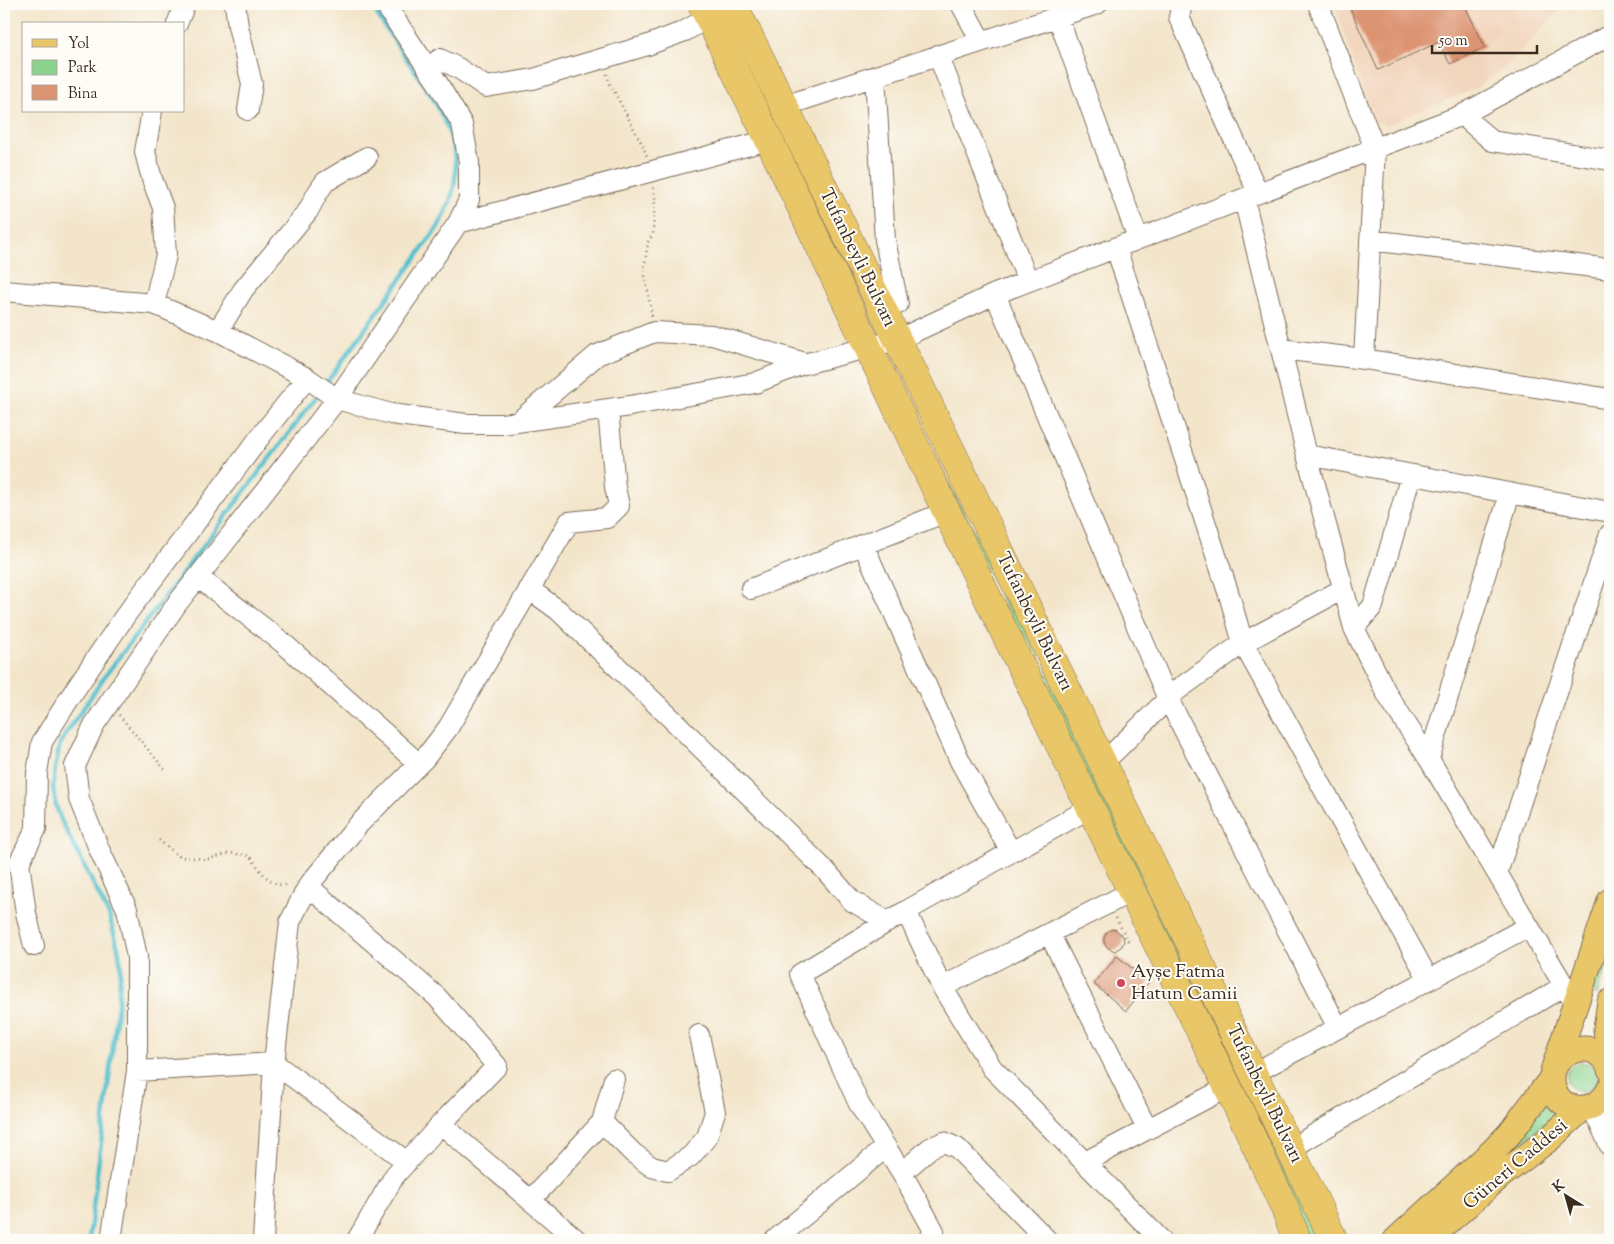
<svg xmlns="http://www.w3.org/2000/svg" width="1614" height="1244" viewBox="0 0 1614 1244" font-family="'Sorts Mill Goudy',serif">
  <rect width="100%" height="100%" fill="#fdfcf7"/>
  <filter id="ink" filterUnits="userSpaceOnUse"><feTurbulence type="fractalNoise" baseFrequency=".02" numOctaves="2"/><feDisplacementMap in="SourceGraphic" scale="10" xChannelSelector="R" yChannelSelector="G"/><feConvolveMatrix kernelMatrix="1 2 1 2 8 2 1 2 1" color-interpolation-filters="sRGB"/></filter>
  <filter id="wash" filterUnits="userSpaceOnUse"><feTurbulence type="fractalNoise" baseFrequency=".0096" numOctaves="4" result="noise"/><feDisplacementMap in="SourceGraphic" scale="20" xChannelSelector="R" yChannelSelector="G"/><feGaussianBlur stdDeviation="1.12" result="paint"/><feColorMatrix in="noise" values="0 0 0 0 0 0 0 0 0 0 0 0 0 0 0 0 0 1.4 0 .05"/><feComposite in="paint" operator="in"/></filter>
  <g filter="url(#wash)">
    <rect width="100%" height="100%" fill="#f3e5ca"/>
    <!-- built -->
    <path fill="#f2d5bd" d="M1334 4H1563L1561 8 1505 68 1476 88 1386 125 1373 121Z"/>
    <!-- green -->
    <path fill="#8ad38f" stroke="#627e56" d="M932 452 973 529 994 564 1324 1240H1307Z
      M1610 937V956L1597 995 1592 991Z
      M1567 1077a15 15 0 1 1 30 0a15 15 0 1 1-30 0Z
      M1546 1104 1548 1108 1555 1114 1414 1240H1408Z"/>
    <g fill="none" stroke-linecap="round" stroke-linejoin="round">
      <!-- stream -->
      <path stroke="#54c0ce" stroke-width="4.5" d="M325 385 438 227C492 137 408 77 372 4
        M89 1240 118 1005 121 965 118 948 109 915 62 822 56 806 53 787 55 768 60 744 67 732 105 676 319 393"/>
    </g>
    <g id="blocks">
      <!-- building -->
      <path fill="#dc9371" d="M1348 4H1464L1485 47 1450 64 1439 42 1378 70Z
        M1115 929 1123 936 1124 941 1122 946 1115 951 1108 948 1104 943V938L1106 933 1110 930Z
        M1117 956 1149 982 1126 1011 1094 984Z"/>
    </g>
  </g>
  <g filter="url(#ink)">
    <use href="#blocks" fill-opacity="0" stroke="#7b6b5a" stroke-width="1"/>
    <g fill="none" stroke-linecap="round" stroke-linejoin="round">
      <!-- minor casing -->
      <g stroke="#7b6b5a" stroke-width="22">
        <path id="minor" d="M235 4 238 26 252 84 248 110
          M961 4 981 41
          M1182 4 1179 17 1258 193
          M1318 4 1375 149 1364 359
          M1058 17 1138 239
          M177 24 185 4
          M938 55 1028 281
          M428 68 440 59 458 68 486 87 533 79 648 45 685 31 709 17
          M875 76 885 240 898 304 881 308
          M784 106 1097 4
          M152 111 145 152 152 179 163 208 166 255 154 304
          M1462 115 1492 141 1610 160
          M1244 199 1307 455 1354 628 1388 696 1429 759 1575 1004
          M458 223 769 140
          M1370 240 1610 269
          M1116 248 1230 598 1243 643 1429 980
          M4 291 154 304 218 331 307 378 337 399 391 414 466 424H502L630 406 755 383 800 365 897 340 995 294 1462 115 1610 35
          M995 294 1168 699 1338 1028
          M218 331 243 290 308 211 318 192 325 182 367 157
          M1281 349 1364 359 1610 399
          M518 422 597 355 654 332 712 335 805 363
          M1307 455 1610 512
          M863 544 960 761 1011 852
          M198 577 282 642 419 764
          M529 589 558 610 674 721 825 870 852 901 888 922
          M751 589 946 512
          M1354 628 1373 606 1411 475
          M1429 759 1510 493
          M1103 763 1176 691 1243 643 1343 589
          M1497 873 1610 534
          M308 886 437 997 497 1066 441 1124 395 1175 357 1240
          M906 911 942 987 992 1068 1161 1240
          M1049 933 1147 1129
          M34 946 26 913 19 863 36 829 37 773 42 742 76 688 125 616 260 437 307 378
          M942 987 1131 892
          M137 1071 274 1063 407 1162
          M1254 1073 1529 926
          M1592 1107 1610 1146
          M602 1122 633 1153 652 1167 668 1171 691 1156 707 1137 715 1112 699 1035
          M441 1124 577 1240
          M1290 1149 1564 986
          M1085 1162 1228 1087
          M902 1173 930 1148 944 1142 957 1148 1047 1240
          M531 1200 602 1122 614 1079
          M111 1240 137 1071V957L127 909 99 849 79 799 75 766 94 725 176 605 337 399 458 223 469 200V162L462 124 437 82 390 12 388 4
          M263 1240 274 1063 290 922 308 886 359 824 425 758 448 728 569 522 607 518 619 506 615 487 608 409
          M775 1240 886 1147
          M929 1240 934 1231 902 1173 859 1104 800 974 906 911 1090 808"/>
      </g>
      <!-- major casing -->
      <g stroke="#7b6b5a" stroke-width="27">
        <path id="major" d="M1610 1002 1606 1029 1610 1066
          M1554 1068 1610 901
          M1610 1069C1601 1037 1552 1046 1552 1079 1552 1113 1597 1119 1610 1088
          M1396 1240 1493 1151 1510 1133 1552 1078
          M1427 1240 1500 1176 1549 1139 1582 1109"/>
      </g>
      <!-- highway casing -->
      <g stroke="#7b6b5a" stroke-width="29">
        <path id="highway" d="M702 4 769 140 993 609 1244 1120 1286 1211 1297 1240
          M733 4 784 106 1334 1240"/>
      </g>
      <!-- path -->
      <path stroke="#7b6b5a" stroke-width="2.5" stroke-dasharray="1 4" stroke-linecap="butt" d="M607 74 609 82 643 146 647 157
        M652 316 644 270 648 242 653 234 655 198 653 187
        M119 715 167 772
        M159 840 180 857 209 859 230 853 250 856C261 871 267 885 289 886
        M1116 918 1128 941"/>
      <!-- minor -->
      <use href="#minor" stroke="#fff" stroke-width="20"/>
      <!-- major -->
      <use href="#major" stroke="#e9c769" stroke-width="25"/>
      <!-- highway -->
      <use href="#highway" stroke="#e9c769" stroke-width="28"/>
    </g>
  </g>
  <!-- markers -->
  <circle fill="#d1495b" stroke="#fdfcf7" stroke-width="2" cx="1121" cy="983" r="5"/>
  <g text-anchor="middle" dominant-baseline="central" stroke-width="4" stroke-linejoin="round" paint-order="stroke">
    <!-- street labels -->
    <g font-size="19" fill="#3b2a1e" stroke="#fdfcf7">
      <text transform="translate(857 258) rotate(64)">Tufanbeyli Bulvarı</text>
      <text transform="translate(1034 622) rotate(64)">Tufanbeyli Bulvarı</text>
      <text transform="translate(1264 1094) rotate(64)">Tufanbeyli Bulvarı</text>
      <text transform="translate(1516 1165) rotate(-40)">Güneri Caddesi</text>
    </g>
    <!-- poi labels -->
    <g font-size="19" fill="#3b2a1e" stroke="#fdfcf7" text-anchor="start">
      <text x="1131" y="972">Ayşe Fatma<tspan x="1131" dy="22">Hatun Camii</tspan></text>
    </g>
  </g>
  <!-- margin -->
  <rect width="1614" height="1244" fill="none" stroke="#fdfcf7" stroke-width="20"/>
  <!-- legend -->
  <rect x="22" y="22" width="162" height="90" fill="#fdfcf7" stroke="#afa8a0"/>
  <rect x="32" y="39" width="25" height="8" fill="#e9c769" stroke="#afa8a0"/>
  <text x="68" y="48" font-size="15" fill="#3b2a1e">Yol</text>
  <rect x="32" y="60" width="25" height="15" fill="#8ad38f" stroke="#afa8a0"/>
  <text x="68" y="72" font-size="15" fill="#3b2a1e">Park</text>
  <rect x="32" y="85" width="25" height="15" fill="#dc9371" stroke="#afa8a0"/>
  <text x="68" y="98" font-size="15" fill="#3b2a1e">Bina</text>
  <!-- north arrow -->
  <g transform="translate(1566 1196) rotate(323)" stroke="#fdfcf7" stroke-width="4" paint-order="stroke">
  <path d="M0-4L9 19L0 12L-9 19Z" fill="#3b2a1e"/>
  <text y="-8" font-size="14" font-weight="bold" text-anchor="middle" fill="#3b2a1e">K</text>
  </g>
  <!-- scale -->
  <path d="M1432 45v8h105v-8" fill="none" stroke="#3b2a1e" stroke-width="2.5"/>
  <text x="1439" y="45" font-size="15" fill="#3b2a1e" stroke="#fdfcf7" stroke-width="4" paint-order="stroke">50 m</text>
</svg>
